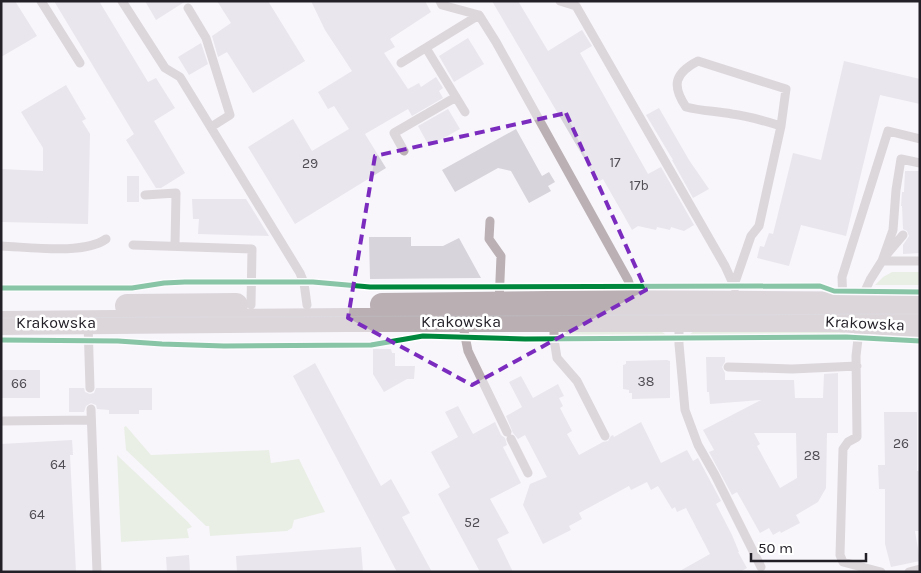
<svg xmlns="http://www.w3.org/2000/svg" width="921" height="573" viewBox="0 0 921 573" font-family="Karla,sans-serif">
  <rect width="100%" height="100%" fill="#f8f6fb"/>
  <!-- green -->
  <path fill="#d9e6cd" d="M892 272H920V285H875L883 277Z
    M574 330 661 331 668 336H563L567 332Z
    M695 330 844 331 847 335 688 336Z
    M126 426 151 455 269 450 271 463 299 459 325 512 294 520 292 528 287 531 210 536 209 526H206L126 450 124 427Z
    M117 455 188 522 192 527 187 529 189 538 121 542Z"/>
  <!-- building -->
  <path fill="#d7d4db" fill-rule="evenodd" d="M1 1H15L37 36 1 57Z
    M54 1H99L148 82 156 78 175 108 154 121 185 173 161 188H156L126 140 134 134Z
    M145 1H186L156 20Z
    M217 1H268L305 61 253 93 227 52 218 57 212 36 231 23Z
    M311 1H425L431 12 390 39 395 47 384 53 408 89 419 83 421 87 436 77 443 88 439 91 443 98 412 116 408 109 365 134 386 168 295 224 248 147 293 119 312 151 349 129 334 106 328 109 318 92 352 71 325 30Z
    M492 1H518L548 51 582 30 592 46 580 53 648 174 661 167 694 225 684 231 671 227 670 230 657 227 656 230 638 226 632 230 603 179 598 182Z
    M468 38 484 64 454 82 439 56Z
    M201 43 208 64 189 75 178 57Z
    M844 61 920 79V104L880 95 846 236 801 225 789 266 757 258 760 246 764 247 769 233 773 234 793 153 821 160Z
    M66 85 86 119 82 121 90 134 88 224 1 222V169L43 171V148L21 112Z
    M659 108 689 160 709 189 693 198 672 160H673L646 115Z
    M448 109 460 129 429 146 418 126Z
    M516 129 542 176 549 172 555 182 548 186 551 191 529 203 511 171 498 168 455 192 442 170Z
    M905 171H920V253L903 254V245L909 236 907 231 903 229 902 206H901L902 192H904Z
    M127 176H139V202H127Z
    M192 199H246L269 236 198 234 199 219H193Z
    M369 237H411V246H443L459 238 481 278 370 279Z
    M373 349H391L392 353H395V366H415L414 379H407L384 392 373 374Z
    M706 357H725V362L722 367 725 373V380H794L795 398H823L824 374 838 373V433H827L826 488 818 502 796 515 800 523 781 533 780 531 773 535 769 528 760 533 737 492 732 495 709 452 714 450 703 430 761 400 710 404 709 392H707ZM754 433H796L797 478 780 488 757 446 760 444Z
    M667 360 670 361V398L632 399V393H629V390L623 389V365L626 364V361Z
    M315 363 381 486 391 479 410 513 402 517 432 572H397L293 376Z
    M1 370H40V398H1Z
    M521 376 533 398 558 384 564 396 559 398 563 406 560 408 572 431 567 434 579 455 603 442 608 441 611 436 613 435 614 437 641 422 661 463 687 450 693 461 698 458 721 501 716 504 732 535 739 552H738L747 568 740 572H678L710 554 686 508 677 512 675 507 672 509 658 486 651 490 647 482 631 490 629 486 579 513 582 519 569 526 571 530 543 544 523 505 530 484 547 477 525 435 518 439 513 433 506 416 522 407 509 382Z
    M69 388H84L85 392 90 394 94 393 96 388H152V410H139V414H109V410L97 409 96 405 91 403 86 406 84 412H69Z
    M458 406 473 434 495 422 501 435 505 438 507 445 503 447 521 483 490 499 509 533 497 539 513 572H480L438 494 450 487 431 452 458 437 445 412Z
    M884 412H917V471H920V531H915L920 561 891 567 885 544V489H879L878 465H885Z
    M72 440 73 455H70L76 572H1V444Z
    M361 547 363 572H237L236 556Z
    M189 555 190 572H167L166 557Z"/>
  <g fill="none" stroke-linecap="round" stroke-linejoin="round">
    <!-- lane -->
    <path stroke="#bbb1b4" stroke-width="9" d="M41 1 80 63
      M122 1 165 68 180 77 300 273 304 283 307 305
      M440 1 442 5 479 15 496 42 628 280 630 286 628 302
      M560 1 576 6 725 266 735 288
      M188 8 206 38 230 115 211 127
      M426 48 465 112
      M401 63 479 15
      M404 151 394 133 456 97
      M145 195 176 193 175 246
      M490 221 489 239 501 256 499 303
      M133 245 252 249 251 305
      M1 246C29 247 84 255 106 239
      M887 254 903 235
      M882 261 893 230 896 190 901 159 920 163
      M734 285 751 236 759 226 781 126 786 89 698 61C675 73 671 85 686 107 701 111 716 111 732 114 749 116 765 121 781 126
      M860 302 870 280 882 261H920
      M843 304 842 277 888 131 920 139
      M462 321 468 351 507 432
      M554 321V339L557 358 577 381 605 436
      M679 322V344L685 410 698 445 715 475 761 567
      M860 322 856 356 857 437 848 442 843 449 840 555 843 562 881 572
      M88 323 90 388
      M728 367 792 369 857 366
      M91 409 97 572
      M1 421 91 420
      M511 439 528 473
      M909 572 920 569"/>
    <!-- secondary -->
    <path stroke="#bab0b4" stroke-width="24" d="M382 305 628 302 920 304
      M127 306 236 305
      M1 323 348 320H839L920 326"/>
    <!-- tram -->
    <path stroke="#bcb7bb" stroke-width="1" d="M1 318 920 314"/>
    <!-- cycleway casing -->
    <g stroke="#fff" stroke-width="8">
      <path id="cycleway" d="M1 288H132L164 283 185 282H313L370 287 820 286 834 291 920 292
        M1 340 118 341 162 344 224 346 371 345 423 336 525 339 846 337 920 341"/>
    </g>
    <!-- cycleway -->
    <use href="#cycleway" stroke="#00873e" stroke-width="5"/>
  </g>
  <!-- marked area -->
  <path d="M0 0H921V573H0ZM566 113 646 290 472 385 348 318 375 156Z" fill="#f8f6fb" fill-opacity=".55" fill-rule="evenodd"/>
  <path fill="none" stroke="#7b2cbf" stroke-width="4" stroke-dasharray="10 6" stroke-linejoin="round" d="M566 113 646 290 472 385 348 318 375 156Z"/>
  <g text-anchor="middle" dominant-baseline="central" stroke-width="5" stroke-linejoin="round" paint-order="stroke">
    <!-- number labels -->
    <g font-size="14" fill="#514d55">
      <text x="615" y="162">17</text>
      <text x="310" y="163">29</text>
      <text x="639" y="185">17b</text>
      <text x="646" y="381">38</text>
      <text x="19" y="383">66</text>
      <text x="901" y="443">26</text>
      <text x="812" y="455">28</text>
      <text x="58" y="464">64</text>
      <text x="37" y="514">64</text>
      <text x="472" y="522">52</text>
    </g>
    <!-- street labels -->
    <g font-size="16" fill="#242028" stroke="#fff">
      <text x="461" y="321">Krakowska</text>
      <text x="56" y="322">Krakowska</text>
      <text transform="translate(865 323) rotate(3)">Krakowska</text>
    </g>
  </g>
  <!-- border -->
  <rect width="921" height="573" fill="none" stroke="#242028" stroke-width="5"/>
  <!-- scale -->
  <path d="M751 553v8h115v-8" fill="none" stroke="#242028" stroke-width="2.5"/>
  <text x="758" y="553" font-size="15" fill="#242028" stroke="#ffffff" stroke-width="4" paint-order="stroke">50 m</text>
</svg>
